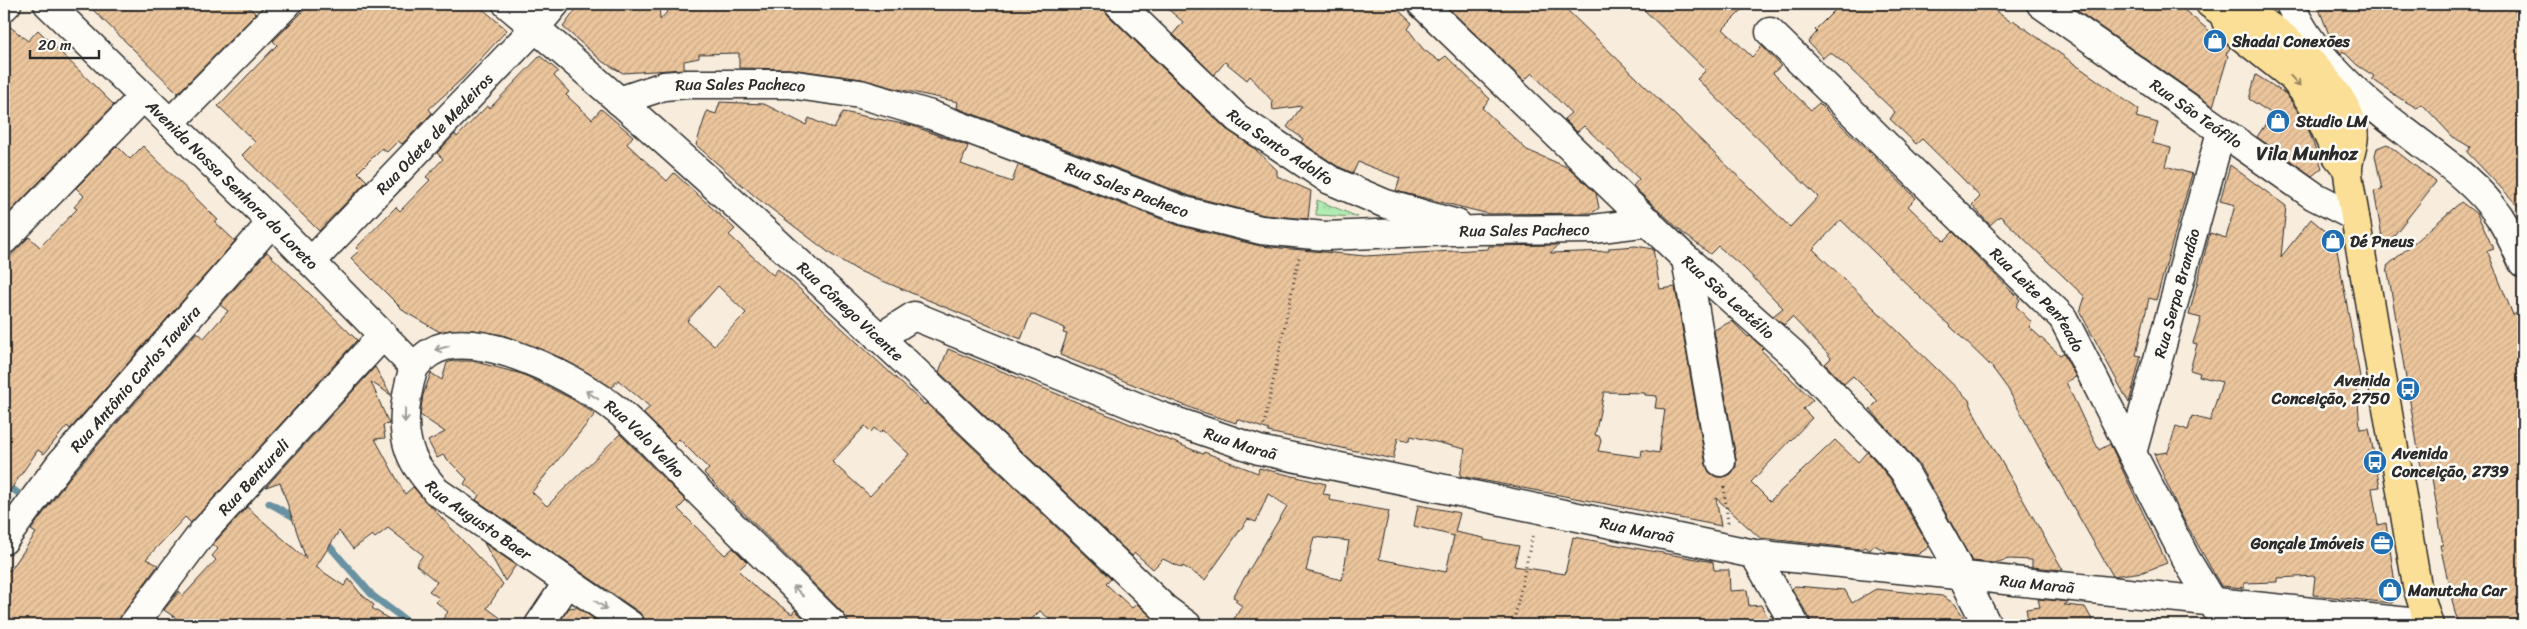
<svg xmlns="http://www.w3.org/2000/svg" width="2527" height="629" viewBox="0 0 2527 629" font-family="Sriracha,sans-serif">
  <defs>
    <pattern id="park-tufts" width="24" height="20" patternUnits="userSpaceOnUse" patternTransform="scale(1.25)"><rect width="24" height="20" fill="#b0ecb2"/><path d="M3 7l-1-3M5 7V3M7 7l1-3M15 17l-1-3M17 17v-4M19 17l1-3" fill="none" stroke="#98cb99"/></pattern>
    <pattern id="building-hatch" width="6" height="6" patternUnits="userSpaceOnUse" patternTransform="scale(1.25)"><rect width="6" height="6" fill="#ebc59c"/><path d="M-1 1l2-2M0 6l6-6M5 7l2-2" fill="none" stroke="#caa987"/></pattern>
  </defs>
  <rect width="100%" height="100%" fill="#f8ecdc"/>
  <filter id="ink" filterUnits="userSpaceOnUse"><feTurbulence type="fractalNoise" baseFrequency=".02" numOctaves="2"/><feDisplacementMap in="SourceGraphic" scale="10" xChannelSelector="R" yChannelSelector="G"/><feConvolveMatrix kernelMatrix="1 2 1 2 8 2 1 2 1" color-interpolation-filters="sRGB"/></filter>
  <g filter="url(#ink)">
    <!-- park -->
    <path fill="url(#park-tufts)" stroke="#6e8c6e" d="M1317 200 1358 217 1316 215Z"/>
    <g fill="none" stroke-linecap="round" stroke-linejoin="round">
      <!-- stream -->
      <path stroke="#6792a1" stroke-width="7" d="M4 483 25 498
        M269 503 299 520
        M325 541 373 596 412 625"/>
    </g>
    <!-- building -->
    <path fill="url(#building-hatch)" stroke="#2b2b2b" fill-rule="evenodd" d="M87 4H245L256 14 178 93Z
      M310 4H477L507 30 463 78 429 109 432 113 402 144 398 141 387 152 382 148 358 172 367 181 319 231 242 155 255 142 218 106 277 45 273 41Z
      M580 4H659L660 20 674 4H1102L1108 15 1226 129 1254 148 1277 170V176L1311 191 1308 219 1264 215 1190 196 957 108 958 102 898 89 862 79 791 69 739 68V53L699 54V58L684 61V69L623 73 603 62 563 27Z
      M1162 4H1392L1412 23 1408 29 1423 49 1439 61 1446 56 1490 99 1482 108 1527 150 1569 168 1596 193 1599 208 1592 213 1489 214 1396 191 1400 178 1358 162 1353 173 1337 166 1301 142 1303 139 1287 127 1302 106 1273 110 1272 101 1250 76 1247 80 1225 62 1214 75 1173 34 1183 22Z
      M1444 4H1561L1790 227 1818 197 1697 79 1706 70 1638 4H1748L1723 29 1752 57 1762 46 1781 66 1773 73 1786 86 1811 110 1819 103 1831 115 1916 198 1908 206 1944 241 1953 232 2020 300 2016 306 2032 323 2029 327 2060 355 2063 353 2076 377 2066 382 2086 425 2099 450 2110 444 2167 563 2143 572 2113 576 2037 444 2008 389 1991 366 1841 220 1813 249 1969 400 1976 417 2063 570 2032 567V560L2009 559 1994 563 1972 561 1918 463 1870 409 1878 401 1853 376 1844 384 1825 364 1831 358 1828 354 1792 317 1784 325 1773 316 1783 308 1744 268 1718 246 1710 254 1683 233 1633 186 1639 179 1584 126 1577 132 1564 119 1571 113 1532 73 1524 81Z
      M1841 4H1986L2011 22 2013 20 2139 110 2136 117 2158 123 2152 143 2171 148 2166 166 2192 174 2156 300 2149 298 2136 355 2141 356 2129 403 2080 312 2085 297 2000 216 1990 225 1972 205 1980 197 1961 177 1922 139 1916 144 1890 119 1895 112 1847 66 1830 52 1823 58 1808 42 1817 32 1815 30Z
      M2068 4H2177L2230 48 2226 54 2228 56 2213 106Z
      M2317 4H2523V211L2467 152 2470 147 2453 137 2422 104 2417 108 2401 99 2372 79 2374 76 2357 65 2343 51 2341 54 2330 37Z
      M4 22 28 41 38 30 114 105 4 218Z
      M540 56 558 71 554 76 569 92 566 95 592 119 601 109 633 136 627 144 667 181 674 173 685 183 735 229 729 235 773 275 778 269 925 405 926 403 1111 579 1106 584 1132 608 1137 604 1161 625H1057L1040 611 1026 625H848L844 614 704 473 709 469 679 439 674 444 643 413 650 407 618 380 612 388 561 358 503 335 474 330H450L440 332 405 312 351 258 359 251 356 248 396 207 400 211 430 180 426 177 443 159 437 153 455 134 457 137 487 106 490 108ZM718 286 746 313 714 346 687 321ZM865 426 871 432 874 428 880 433 883 430 909 454 870 496 832 462Z
      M2256 75 2286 94 2306 123 2322 168 2312 176 2257 137 2272 114 2249 99Z
      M720 102 764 104 806 125 809 118 834 129 843 112 913 126 968 146 961 164 1012 182 1018 165 1180 226 1260 246 1365 256 1488 249 1489 246 1559 245 1550 253 1609 251V248L1636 246 1653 249 1660 289 1675 287 1706 465 1709 472 1716 477H1724L1731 474 1736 467V459L1714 330 1732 321 1748 337 1750 336 1763 348 1761 350 1813 400 1803 409 1812 418 1751 482 1770 501 1835 440 1858 462 1867 452 1874 459 1891 480 1929 547 1917 555 1888 552 1874 545 1870 550 1864 547 1861 549 1760 538 1716 498 1721 526 1460 476 1465 449 1411 436 1409 441 1398 438 1393 459 1268 432 1269 430 1237 419 1236 423 1196 410 1060 355 1067 334 1063 333 1065 328 1031 314 1021 339 859 271 832 255 757 198 696 145 707 111 716 114ZM1604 392 1645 393V395L1657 396 1655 408 1665 409 1659 453 1642 450 1641 457 1598 451 1601 441 1599 436 1595 435Z
      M2387 144 2436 182 2384 248 2374 191 2382 190 2375 155 2377 148Z
      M117 146 130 159 143 146 218 220 215 222 235 241 70 429 67 426 44 454 38 450 4 499V263L29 237 40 247 77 209 74 207 84 196 76 188Z
      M2230 165 2286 206 2281 257 2311 219 2335 239 2362 388H2357L2360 429 2369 428 2380 487 2372 488 2378 525 2386 523 2397 596 2392 603 2313 595 2315 576 2277 578V582L2244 583V588L2221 586 2179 511 2154 454 2168 452 2176 426 2188 430 2192 416 2210 421 2222 382 2199 376 2200 373 2190 370 2197 344 2193 343 2201 318 2189 315 2210 233 2226 238 2235 205 2220 201Z
      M2461 202 2477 214 2493 248 2487 250 2513 315 2523 310V625H2460L2455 613 2440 545H2443L2432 478 2423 479 2387 266Z
      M267 252 357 340 191 523 185 517 146 559 158 565 121 616 116 625H4V567L10 571 36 533 31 530 70 477 197 332 204 338 228 311 220 305Z
      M948 349 1203 454 1204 452 1258 473 1259 468 1326 484 1323 494 1330 495 1329 500 1389 511 1379 559 1446 572 1454 536 1414 526 1418 505 1460 513 1455 532 1484 538V540L1519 546 1514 566 1565 574 1573 537 1713 562 1714 570H1729L1730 591 1747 590 1749 606 1761 605 1768 618 1771 615 1777 625H1230L1242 606 1235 601 1237 599 1233 597 1287 506 1268 494 1256 522 1248 519 1205 580 1183 566 1182 568 1163 559 1153 569 1135 553 1132 556 939 372ZM1314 537 1349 541 1342 580 1306 571Z
      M453 361H472L522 374 572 399 595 414 532 492 547 506 620 434 686 501 678 509 695 526 725 555 733 548 747 562 738 570 758 590 792 614 795 610 811 625H645L644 618 639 612 476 500 479 495 464 484 467 479 443 455 437 458 428 441 445 432 420 415 423 395 431 373 442 380 447 363Z
      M375 367 391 395 371 382 389 424 383 425 385 438 375 439 405 494 413 487 503 584 487 608 510 625H438L448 612 436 602 439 598 429 591 437 582 416 565 423 555 388 528 375 538 372 535 353 549 339 531 316 567 344 586 349 579 360 593 374 605 372 608 398 625H186L164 610 179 591 183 596 216 560 212 556 218 549 213 544 247 507 306 559 280 482 266 487Z
      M484 543 516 565 505 581Z
      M1795 586 1845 590 1852 603 1876 589 1942 596 1955 604 1969 625H1811L1809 617 1792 589Z
      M2038 599 2069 602 2064 605 2085 607 2095 625H2029L2026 609 2040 607Z
      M577 607 603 625H573L562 618 569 608Z"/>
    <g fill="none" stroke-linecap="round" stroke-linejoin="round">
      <!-- minor casing -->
      <g stroke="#2b2b2b" stroke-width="31">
        <g id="minor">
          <path id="s1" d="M48 4 272 222 414 367"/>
          <path id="s2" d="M507 4C734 196 950 403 1165 609L1187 625"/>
          <path id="s3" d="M1119 4 1237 118 1330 180 1386 204 1457 224"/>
          <path id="s4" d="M1422 4 1686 259 1792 353 1886 449 1904 471 1952 556 1987 625"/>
          <path id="s5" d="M2041 4 2314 196 2355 217"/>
          <path d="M2290 4C2312 56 2361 99 2406 132 2438 157 2475 181 2499 216 2508 230 2516 247 2523 263"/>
          <path d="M4 7 7 4"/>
          <path id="s6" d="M1770 32 2063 318 2186 559 2226 625"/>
          <path id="s7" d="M619 101 664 86 688 84H789L860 94 931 115 1185 211 1261 230 1325 236 1478 230 1593 229 1649 222"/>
          <path d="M170 123 287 4"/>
          <path d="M4 240 143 97"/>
          <path d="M1686 259 1721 462"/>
          <path id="s8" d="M311 262 535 28 555 4"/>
          <path id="s9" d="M879 338 914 316 1160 416 1259 450 1754 554 2428 624"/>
          <path id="s10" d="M414 367C419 362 424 356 431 352 476 324 581 381 618 411 643 432 665 458 688 481 736 529 784 577 833 625"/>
          <path id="s11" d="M414 367C404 399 398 436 417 466 423 475 430 483 436 491L630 625"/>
          <path id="s12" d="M2132 453 2221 132"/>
          <path id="s13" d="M4 540 60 464 272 222"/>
          <path d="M1754 554 1795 625"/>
          <path id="s14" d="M133 625 203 532 383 335"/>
          <path d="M539 625 568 582"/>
        </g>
      </g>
      <!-- major casing -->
      <g stroke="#2b2b2b" stroke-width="31">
        <path id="major" d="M2210 4 2223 13 2228 26 2291 76 2304 92 2320 117 2337 156 2348 170
          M2223 13C2228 12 2233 10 2238 11 2276 20 2341 86 2352 123 2358 142 2347 155 2348 172 2349 187 2353 203 2355 217L2417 586 2429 625"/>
      </g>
      <!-- path -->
      <path stroke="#2b2b2b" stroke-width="3" stroke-dasharray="1 4" stroke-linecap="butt" d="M1264 425 1299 257
        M1724 487 1728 523
        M1513 625 1533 533"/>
      <!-- minor -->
      <use href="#minor" stroke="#fdfcf7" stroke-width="28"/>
      <!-- major -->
      <use href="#major" stroke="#fbdf96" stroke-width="28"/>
    </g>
    <!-- one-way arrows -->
    <defs><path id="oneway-shaft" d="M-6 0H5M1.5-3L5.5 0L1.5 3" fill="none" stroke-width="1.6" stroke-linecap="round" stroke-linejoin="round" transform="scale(1.25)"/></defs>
    <use stroke="#938560" href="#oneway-shaft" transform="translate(2295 81) rotate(49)"/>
    <g stroke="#9e9e9b">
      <use href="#oneway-shaft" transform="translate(442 348) rotate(164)"/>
      <use href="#oneway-shaft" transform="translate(592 395) rotate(-147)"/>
      <use href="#oneway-shaft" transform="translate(405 415) rotate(91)"/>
      <use href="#oneway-shaft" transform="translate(798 591) rotate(-135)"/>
      <use href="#oneway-shaft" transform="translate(601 605) rotate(35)"/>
    </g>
  </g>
  <!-- icons -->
  <defs>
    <g id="shop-disc" transform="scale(1.25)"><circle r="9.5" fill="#1f6fb2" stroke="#fdfcf7"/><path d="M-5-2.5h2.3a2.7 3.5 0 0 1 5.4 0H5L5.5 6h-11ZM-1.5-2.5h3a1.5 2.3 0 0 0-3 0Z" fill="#fff"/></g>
    <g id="bus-disc" transform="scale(1.25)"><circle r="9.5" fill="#1f6fb2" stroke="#fdfcf7"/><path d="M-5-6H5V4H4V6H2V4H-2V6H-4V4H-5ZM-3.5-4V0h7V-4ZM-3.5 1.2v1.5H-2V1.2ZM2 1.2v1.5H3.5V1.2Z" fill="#fff"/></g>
    <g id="office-disc" transform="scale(1.25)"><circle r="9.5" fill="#1f6fb2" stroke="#fdfcf7"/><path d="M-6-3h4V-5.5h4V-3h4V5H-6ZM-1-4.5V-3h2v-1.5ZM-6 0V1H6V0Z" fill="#fff"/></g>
  </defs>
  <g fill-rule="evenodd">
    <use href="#shop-disc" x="2215" y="41"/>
    <use href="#shop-disc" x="2278" y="121"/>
    <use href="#shop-disc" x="2333" y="241"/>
    <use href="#bus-disc" x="2408" y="389"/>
    <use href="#bus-disc" x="2375" y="462"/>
    <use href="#office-disc" x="2382" y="543"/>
    <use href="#shop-disc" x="2390" y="590"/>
  </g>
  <g text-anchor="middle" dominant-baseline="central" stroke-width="5" stroke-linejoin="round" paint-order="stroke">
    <!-- poi labels -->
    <g font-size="16" font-weight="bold" fill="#2b2b2b" stroke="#fdfcf7" text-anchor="start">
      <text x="2232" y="41">Shadai Conexões</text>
      <text x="2296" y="121">Studio LM</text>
      <text x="2350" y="241">Dé Pneus</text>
      <text x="2390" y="380" text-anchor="end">Avenida<tspan x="2390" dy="18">Conceição, 2750</tspan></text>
      <text x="2392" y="453">Avenida<tspan x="2392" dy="18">Conceição, 2739</tspan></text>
      <text x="2364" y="543" text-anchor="end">Gonçale Imóveis</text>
      <text x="2408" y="590">Manutcha Car</text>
    </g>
    <!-- street labels -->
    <g font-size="16" fill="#2b2b2b" stroke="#fdfcf7">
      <text stroke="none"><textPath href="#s7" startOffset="124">Rua Sales Pacheco</textPath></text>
      <text stroke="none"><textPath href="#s5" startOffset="190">Rua São Teófilo</textPath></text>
      <text stroke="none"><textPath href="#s8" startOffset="178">Rua Odete de Medeiros</textPath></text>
      <text stroke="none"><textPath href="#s3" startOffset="216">Rua Santo Adolfo</textPath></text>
      <text stroke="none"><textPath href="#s1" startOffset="258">Avenida Nossa Senhora do Loreto</textPath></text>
      <text stroke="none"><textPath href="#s7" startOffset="528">Rua Sales Pacheco</textPath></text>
      <text stroke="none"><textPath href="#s7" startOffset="932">Rua Sales Pacheco</textPath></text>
      <text stroke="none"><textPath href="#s12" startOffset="166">Rua Serpa Brandão</textPath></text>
      <text stroke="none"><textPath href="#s4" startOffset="424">Rua São Leotélio</textPath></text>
      <text stroke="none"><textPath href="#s6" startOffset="379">Rua Leite Penteado</textPath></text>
      <text stroke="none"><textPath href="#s2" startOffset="461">Rua Cônego Vicente</textPath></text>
      <text stroke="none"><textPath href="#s13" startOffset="208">Rua Antônio Carlos Taveira</textPath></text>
      <text stroke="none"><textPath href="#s10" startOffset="265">Rua Valo Velho</textPath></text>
      <text stroke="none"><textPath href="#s9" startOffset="392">Rua Maraã</textPath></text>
      <text stroke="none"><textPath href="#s14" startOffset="191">Rua Bentureli</textPath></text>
      <text stroke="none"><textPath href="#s11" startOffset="185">Rua Augusto Baer</textPath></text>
      <text stroke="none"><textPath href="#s9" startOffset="798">Rua Maraã</textPath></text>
      <text stroke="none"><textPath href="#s9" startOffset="1202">Rua Maraã</textPath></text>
    </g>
    <!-- quarter labels -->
    <g font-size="19" font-weight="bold" fill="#2b2b2b" stroke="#fdfcf7">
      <text x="2307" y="153">Vila Munhoz</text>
    </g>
  </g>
  <!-- margin -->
  <rect width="2527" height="629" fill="none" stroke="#fdfcf7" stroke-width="20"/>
  <rect x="10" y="10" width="2507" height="609" fill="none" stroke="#2b2b2b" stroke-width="2" filter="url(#ink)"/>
  <!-- scale -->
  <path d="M30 50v8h69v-8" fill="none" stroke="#2b2b2b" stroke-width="2.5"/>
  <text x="38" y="50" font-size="15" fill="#2b2b2b" stroke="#fdfcf7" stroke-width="4" paint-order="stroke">20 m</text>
</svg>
